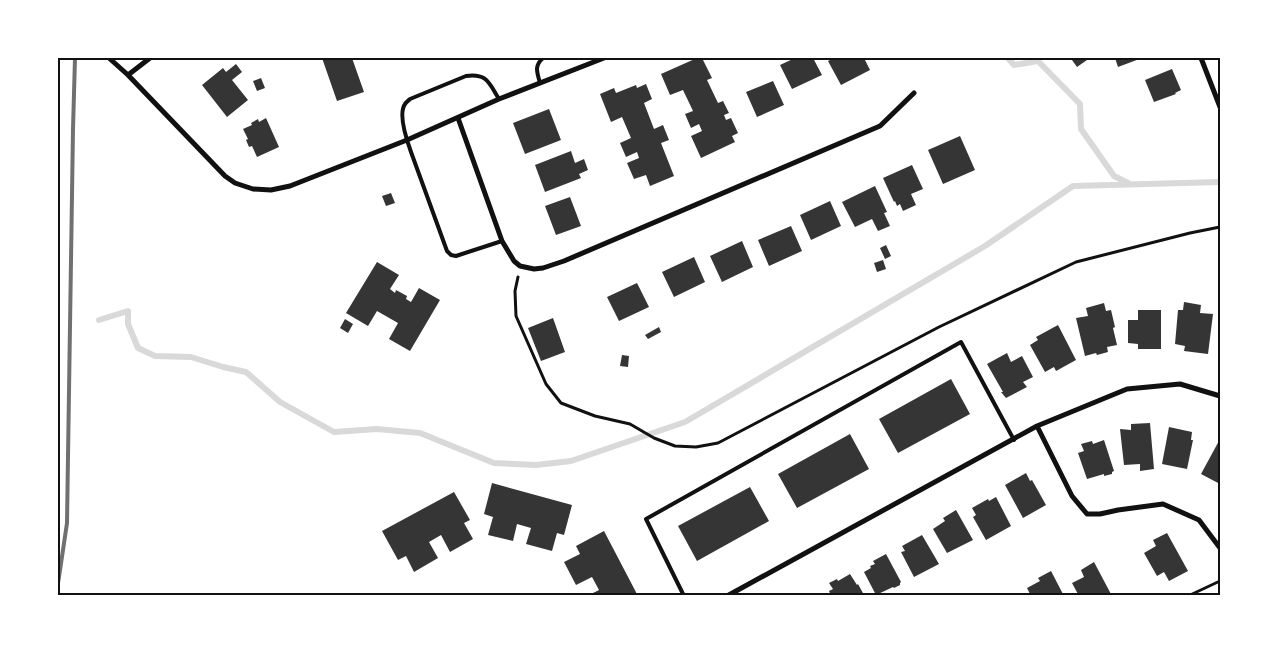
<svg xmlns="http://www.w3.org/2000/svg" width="1278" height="653" viewBox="0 0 1278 653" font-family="'Public Sans',sans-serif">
  <rect width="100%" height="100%" fill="#fff"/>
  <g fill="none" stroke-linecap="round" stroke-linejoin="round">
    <!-- stream -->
    <path stroke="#d9d9d9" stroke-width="6" d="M1008 58 1014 65 1038 61 1080 104 1081 129 1114 176 1130 184
      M99 320 128 311V324L138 348 155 356 191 357 223 367 246 372 280 402 334 432 377 429 420 433 494 463 536 465 571 461 685 422 985 246 1073 186 1220 182"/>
  </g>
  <!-- building -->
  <path fill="#353535" d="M322 58H352L364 92 337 101Z
    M697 58H702L712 78 707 80 718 103 723 101 729 113 724 115 726 120 731 118 738 133 732 136 735 142 701 158 691 136 702 131 699 124 691 128 685 114 693 111 683 90 670 95 661 74Z
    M795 58H813L822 75 792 89 780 65Z
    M834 58H864L870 70 841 85 828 61Z
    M1076 58H1085L1087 60 1077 67 1072 60Z
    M1115 58H1142L1118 67Z
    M236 64 242 72 232 80 248 100 227 117 202 85 223 68 226 72Z
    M1172 69 1181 90 1175 93 1176 94 1154 102 1145 80Z
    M261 78 265 88 257 91 253 81Z
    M773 81 784 105 757 117 746 92Z
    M646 84 652 99 644 103 654 129 663 125 669 140 661 143 674 176 650 186 646 175 634 179 627 163 639 158 637 152 626 157 620 143 631 138 622 117 611 122 600 94 614 88 616 93 636 85 637 88Z
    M549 109 561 140 525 154 513 123Z
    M266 118 279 147 257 157 252 146 249 147 246 140 248 139 243 129 252 125 251 123 258 119 259 122Z
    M960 136 975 170 943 184 928 150Z
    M571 151 575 163 584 159 588 170 579 174 581 178 545 192 535 165Z
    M912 165 923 189 911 194 916 205 903 211 900 204 897 206 895 201 894 202 883 178Z
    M875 186 887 212 884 213 890 226 878 231 872 219 855 227 842 202Z
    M391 193 395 203 386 206 382 196Z
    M570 197 581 226 556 235 545 206Z
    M830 201 841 226 811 240 800 215Z
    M791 226 802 251 769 266 758 240Z
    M742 241 753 267 722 282 710 256Z
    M886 245 891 256 885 259 880 248Z
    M694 257 705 282 674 297 662 272Z
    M883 260 886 269 877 272 874 263Z
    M377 262 399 275 390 289 395 293 396 290 407 296 406 299 411 302 419 288 440 300 410 351 389 339 398 323 377 311 368 326 346 313Z
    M637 283 649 307 619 321 607 297Z
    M1184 302 1201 305 1200 313 1213 314 1208 354 1184 351 1185 346 1175 344 1178 310H1183Z
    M1104 303 1106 311 1111 310 1115 327 1113 328 1117 345 1107 347 1108 352 1097 355 1096 353 1085 356 1076 318 1088 316 1086 308Z
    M1138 310H1161V349H1138V344L1128 343V320H1138Z
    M553 318 565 352 541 361 528 328Z
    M345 319 353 324 348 333 340 328Z
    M1058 325 1076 360 1056 371 1054 367 1045 372 1030 345 1038 340 1036 337Z
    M659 327 661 332 648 339 645 335Z
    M1007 353 1011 362 1022 356 1033 377 1023 382 1027 387 1006 398 1001 392H1003L987 364Z
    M622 355 629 356 628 367 620 366Z
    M951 379 970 414 898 453 879 419Z
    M1150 423 1154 469 1140 471V464L1124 465 1120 429 1131 430V424Z
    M1169 427 1192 432 1191 440H1193L1187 469 1162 464Z
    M850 434 869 469 797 508 778 474Z
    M1220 439V484L1201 474Z
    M1104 440 1114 471 1112 472V474L1104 476V474L1087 479 1078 453 1084 451 1081 444 1092 441 1093 444Z
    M1026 473 1030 481 1032 480 1046 505 1023 518 1005 485Z
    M492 483 572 505 564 535 557 533 552 551 526 544 531 528 517 524 513 541 488 535 493 517 484 514Z
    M750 487 769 521 697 561 678 526Z
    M454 492 470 520 464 523 473 539 450 552 441 535 429 542 438 558 414 572 406 556 398 560 382 531Z
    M996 497 1011 526 986 540 973 517 976 515 972 508 988 499 989 501Z
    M956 510 973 540 947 553 933 529 945 521 943 518Z
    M604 531 638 596H587L599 590 592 577 576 585 564 562 580 554 576 546Z
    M1167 533 1188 571 1169 581 1164 572 1157 576 1144 553 1156 546 1153 540Z
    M922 535 939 564 914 577 901 552 905 551 902 546Z
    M886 554 901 582 900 583V585L894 588 893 587 876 595 864 572 871 568 870 566 875 564 873 561Z
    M1094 562 1112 596H1079L1072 583 1084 577 1081 570Z
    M1051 571 1064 596H1031L1027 588 1040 581 1038 578Z
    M850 574 857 585 858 584 864 595 831 596 829 591 833 589 829 583 837 579 838 581Z"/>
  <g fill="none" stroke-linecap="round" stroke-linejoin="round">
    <!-- path -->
    <path stroke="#111" stroke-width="3" d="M518 277 515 291 516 316 546 384 561 403 595 416 630 424 654 438 675 446 696 447 718 443 939 327 1076 262 1190 233 1220 227
      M1188 596 1220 581"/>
    <!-- service -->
    <path stroke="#111" stroke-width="4" d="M540 83C537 72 534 66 543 58
      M499 99C489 83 487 73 466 76L410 99C408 101 406 102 405 104 398 114 407 141 411 152L447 251 451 255 456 256 502 241
      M684 596 646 519 961 342 1014 440"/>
    <!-- minor -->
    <path stroke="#111" stroke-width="5" d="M109 58 128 75 225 176 235 183 253 189 271 190 290 186 407 140 499 99 604 58
      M1201 58 1220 107
      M128 75 150 58
      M458 118 502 241 514 261 520 266 534 269 543 268 564 261 880 126 914 93
      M1037 426 1072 496 1087 514H1100L1118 510 1163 504 1199 520 1220 548
      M727 596 1037 426 1127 389 1180 384 1220 396"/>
    <!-- rail -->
    <path stroke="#707070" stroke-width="4" d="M58 583 59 577 67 523 73 129 75 58"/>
  </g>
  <!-- border -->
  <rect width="1278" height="653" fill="none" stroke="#ffffff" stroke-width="118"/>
  <rect x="59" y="59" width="1160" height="535" fill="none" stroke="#111" stroke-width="2"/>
</svg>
